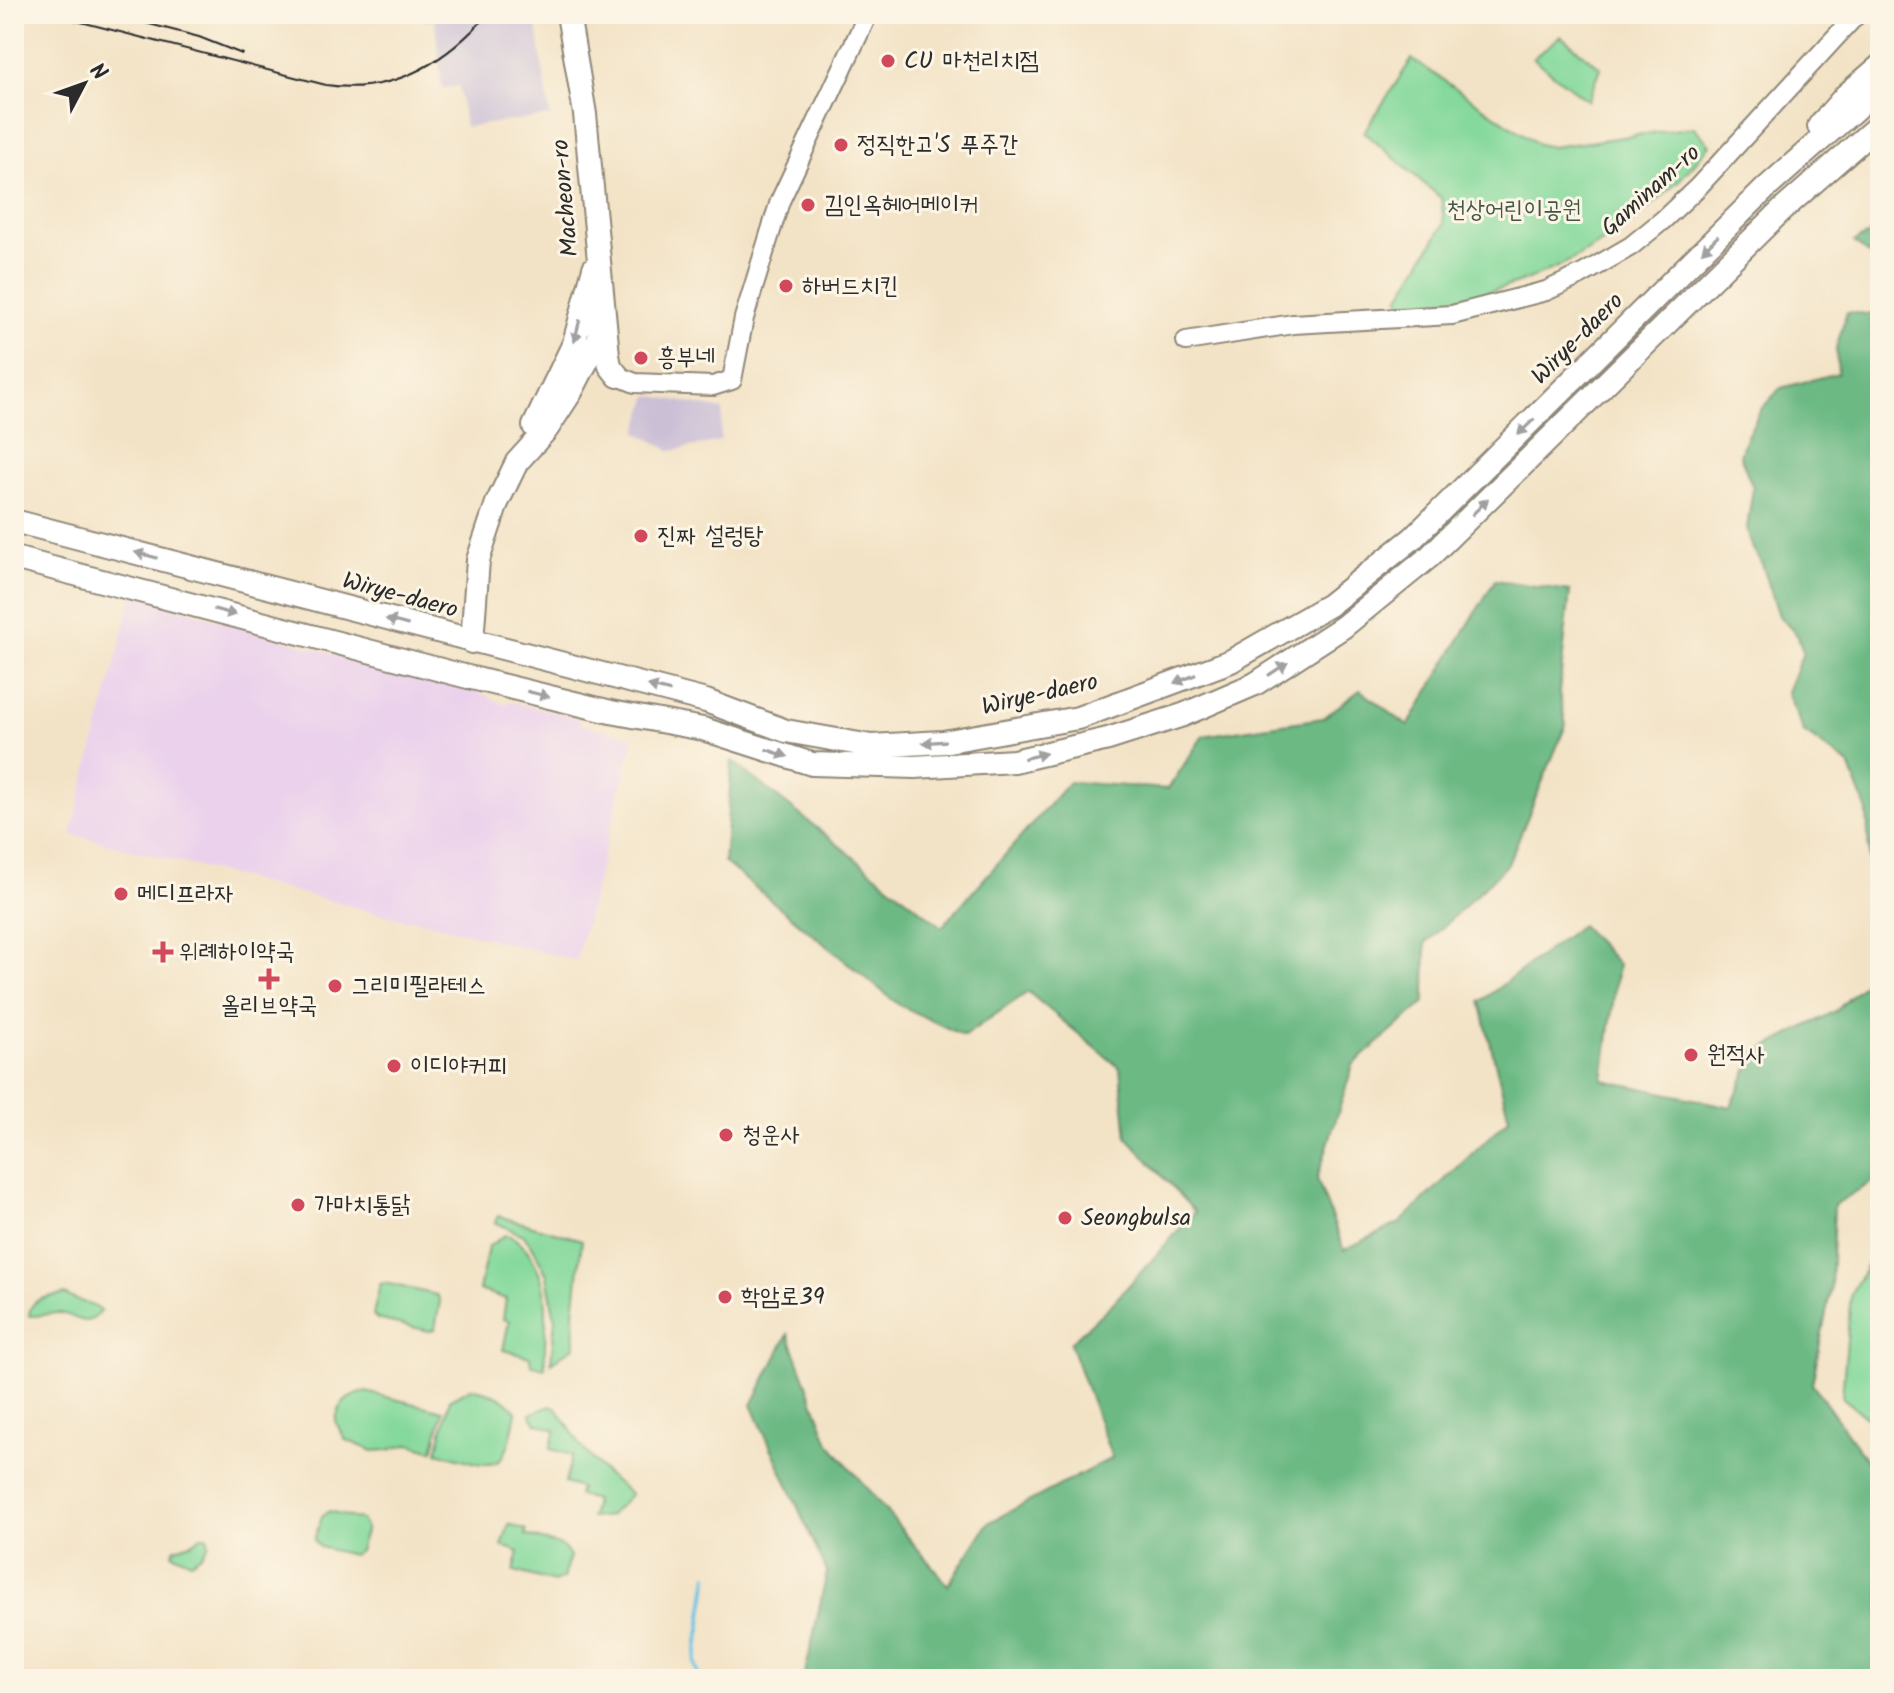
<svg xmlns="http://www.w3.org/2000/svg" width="1894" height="1693" viewBox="0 0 1894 1693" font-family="Kalam,'Poor Story',sans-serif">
  <rect width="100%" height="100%" fill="#fcf5e5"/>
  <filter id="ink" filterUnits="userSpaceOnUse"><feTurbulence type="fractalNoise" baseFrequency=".0125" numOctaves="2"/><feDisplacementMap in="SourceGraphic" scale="16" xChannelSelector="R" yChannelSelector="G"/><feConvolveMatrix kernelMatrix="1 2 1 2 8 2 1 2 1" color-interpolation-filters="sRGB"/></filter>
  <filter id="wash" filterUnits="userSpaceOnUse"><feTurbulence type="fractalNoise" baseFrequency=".006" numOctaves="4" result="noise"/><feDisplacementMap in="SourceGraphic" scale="32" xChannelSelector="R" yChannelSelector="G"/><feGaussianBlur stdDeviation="1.8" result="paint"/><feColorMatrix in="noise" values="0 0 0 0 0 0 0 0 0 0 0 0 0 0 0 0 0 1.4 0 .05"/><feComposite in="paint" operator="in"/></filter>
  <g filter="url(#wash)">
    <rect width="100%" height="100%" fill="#f3e3c6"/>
    <!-- built -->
    <path fill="#ebd1ec" d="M133 594 353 660 398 668 467 687 506 705 508 701 579 718 580 724 634 737 576 961 409 918 408 921 71 834Z"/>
    <!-- industrial -->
    <path fill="#cbbfd6" d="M422 14H535L550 116 465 127 459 86 442 88 435 21H423Z
      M649 395 723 410 720 441 671 451 637 432Z"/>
    <!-- green -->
    <path fill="#85d99c" stroke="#588264" stroke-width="2" d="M1561 36 1601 68 1588 101 1533 58Z
      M1412 59 1538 144 1552 147 1694 127 1710 145C1635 240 1525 300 1403 304L1399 298 1444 224 1441 198 1364 132Z
      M498 1216 582 1240 574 1313 575 1346 551 1363 555 1319 547 1275 533 1247 523 1235 495 1222Z
      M505 1235C515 1236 523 1245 529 1253 555 1293 543 1325 545 1368L531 1365 530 1357 503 1350 509 1321 503 1319 506 1299 479 1290 488 1247Z
      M1880 1243V1428L1842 1397 1851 1293Z
      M385 1283 437 1295 440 1301 435 1329 429 1331 377 1319 373 1315 380 1284Z
      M65 1294C76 1303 91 1301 101 1311 83 1332 77 1313 57 1313 47 1313 39 1317 29 1316 30 1296 49 1297 65 1294Z
      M471 1388C491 1393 505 1395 516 1412 504 1479 496 1468 437 1452L450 1399Z
      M366 1392 443 1411 433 1451 410 1444 388 1450 373 1451 346 1440 336 1423C337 1404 348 1395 366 1392Z
      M550 1406 556 1407 583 1449 606 1474 631 1494 609 1516 591 1518 595 1500 578 1495 580 1488 565 1483 572 1455 550 1449 556 1430 536 1423 530 1414Z
      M329 1511 361 1520 366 1528 359 1551 352 1555 320 1547 314 1540 322 1516Z
      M509 1524 526 1530 525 1535 562 1546 570 1556 563 1578 554 1582 514 1571 519 1552 502 1546Z
      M201 1536H207L209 1544 201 1555 191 1562 172 1553 175 1548 194 1542Z"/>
    <!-- forest -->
    <path fill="#6cb984" stroke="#4c7258" stroke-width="2" d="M1880 229V269L1877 261 1854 242Z
      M1880 311V884L1870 880 1867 811 1849 765 1804 732 1787 692 1803 653 1798 636 1779 616 1762 564 1752 547 1747 528 1753 488 1740 455 1746 438 1762 408 1781 388 1838 373 1836 348 1847 312 1867 314Z
      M1495 580 1570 591 1559 693 1566 725 1508 864 1426 943 1425 1002 1353 1065 1317 1179 1344 1250 1400 1223 1509 1118 1480 1002 1581 925 1618 964 1603 1080 1731 1107 1755 1053 1836 1011 1880 968V1177L1834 1205 1831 1288 1812 1384 1867 1461 1880 1470V1679H804L827 1572 752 1405 788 1334 829 1443 948 1585 988 1523 1112 1458 1070 1343 1113 1303 1195 1212 1127 1137 1120 1068 1028 992 964 1036 899 1005 724 862 732 761 942 927 1069 782 1168 789 1203 736 1323 718 1360 690 1408 726Z"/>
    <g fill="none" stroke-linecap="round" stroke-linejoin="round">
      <!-- stream -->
      <path stroke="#67c3e5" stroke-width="4" d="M700 1679 695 1663 708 1575"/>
    </g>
  </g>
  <g filter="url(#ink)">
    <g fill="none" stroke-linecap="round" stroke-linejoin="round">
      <!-- minor casing -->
      <g stroke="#8f8778" stroke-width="22">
        <path id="minor" d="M1186 341 1293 324 1452 315 1546 291 1581 275 1631 246 1663 220 1698 187 1857 14
          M618 376 635 383 713 386 732 380 744 318 780 201 868 14"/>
      </g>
      <!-- major casing -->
      <g stroke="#8f8778" stroke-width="26">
        <path id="major" d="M568 14 585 114 608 355 610 366 618 376
          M1819 126 1846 95 1880 66
          M534 426 574 343 594 268
          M14 521 706 701 786 731 871 746 943 742 1078 718 1231 661 1329 605 1413 538 1765 189 1880 87
          M14 558 464 676 611 712 703 729 812 764 915 767 1014 761 1108 739 1183 715 1255 684 1343 627 1429 557 1781 211 1880 124
          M472 642 478 560 497 503 517 462 547 429 571 392 599 338 601 288"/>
      </g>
      <!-- minor -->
      <use href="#minor" stroke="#fff" stroke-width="18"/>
      <!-- major -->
      <use href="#major" stroke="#fff" stroke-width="22"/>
      <!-- tram -->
      <path stroke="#2b2b2b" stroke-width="2" d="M50 14 326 85C392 95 446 62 488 14
        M111 14 199 37 242 54"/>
    </g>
    <!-- one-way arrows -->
    <defs><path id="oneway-solid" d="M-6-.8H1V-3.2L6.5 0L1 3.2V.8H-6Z" transform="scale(2)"/></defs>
    <g fill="#a0a0a0">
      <use href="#oneway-solid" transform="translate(1710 244) rotate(135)"/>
      <use href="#oneway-solid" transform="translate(577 331) rotate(104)"/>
      <use href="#oneway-solid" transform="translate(1526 427) rotate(136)"/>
      <use href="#oneway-solid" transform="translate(1480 507) rotate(-45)"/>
      <use href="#oneway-solid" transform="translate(146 555) rotate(-165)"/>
      <use href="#oneway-solid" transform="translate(225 612) rotate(15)"/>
      <use href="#oneway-solid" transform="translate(397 622) rotate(-165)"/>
      <use href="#oneway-solid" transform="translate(1278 669) rotate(-33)"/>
      <use href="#oneway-solid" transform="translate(1185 679) rotate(158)"/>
      <use href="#oneway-solid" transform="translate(659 689) rotate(-166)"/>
      <use href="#oneway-solid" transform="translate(538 694) rotate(14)"/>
      <use href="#oneway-solid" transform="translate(934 742) rotate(176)"/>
      <use href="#oneway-solid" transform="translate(777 753) rotate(18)"/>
      <use href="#oneway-solid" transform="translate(1035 756) rotate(-13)"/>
    </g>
  </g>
  <!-- markers -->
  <g fill="#d1495b" stroke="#fcf5e5" stroke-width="3">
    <circle cx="888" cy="61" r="8"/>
    <circle cx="841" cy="145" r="8"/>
    <circle cx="808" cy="205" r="8"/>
    <circle cx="786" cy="286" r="8"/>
    <circle cx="641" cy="358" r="8"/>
    <circle cx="641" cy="536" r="8"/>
    <circle cx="121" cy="894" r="8"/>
    <path d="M159 940h8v8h8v8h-8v8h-8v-8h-8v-8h8z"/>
    <path d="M265 967h8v8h8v8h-8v8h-8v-8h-8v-8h8z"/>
    <circle cx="335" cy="986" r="8"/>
    <circle cx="1691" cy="1055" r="8"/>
    <circle cx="394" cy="1066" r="8"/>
    <circle cx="726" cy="1135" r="8"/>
    <circle cx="298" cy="1205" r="8"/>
    <circle cx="1065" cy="1218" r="8"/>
    <circle cx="725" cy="1297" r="8"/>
  </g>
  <g text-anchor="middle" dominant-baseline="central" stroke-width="6" stroke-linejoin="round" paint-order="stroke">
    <!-- poi labels -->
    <g font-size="24" fill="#2b2b2b" stroke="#fcf5e5" text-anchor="start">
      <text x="904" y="61">CU 마천리치점</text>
      <text x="857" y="145">정직한고'S 푸주간</text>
      <text x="824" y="205">김인옥헤어메이커</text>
      <text x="802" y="286">하버드치킨</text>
      <text x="657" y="358">흥부네</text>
      <text x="657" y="536">진짜 설렁탕</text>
      <text x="137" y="894">메디프라자</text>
      <text x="179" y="952">위례하이약국</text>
      <text x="351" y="986">그리미필라테스</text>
      <text x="269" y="1006" text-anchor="middle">올리브약국</text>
      <text x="1707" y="1055">원적사</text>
      <text x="410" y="1066">이디야커피</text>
      <text x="742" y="1135">청운사</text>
      <text x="314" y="1205">가마치통닭</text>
      <text x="1081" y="1218">Seongbulsa</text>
      <text x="741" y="1297">학암로39</text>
    </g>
    <!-- street labels -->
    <g font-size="24" fill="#2b2b2b" stroke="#fcf5e5">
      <text transform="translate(1651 191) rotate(-42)">Gaminam-ro</text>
      <text transform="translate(566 198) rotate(-95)">Macheon-ro</text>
      <text transform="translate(1578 339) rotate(-45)">Wirye-daero</text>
      <text transform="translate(400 596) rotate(15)">Wirye-daero</text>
      <text transform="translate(1040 695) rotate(-13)">Wirye-daero</text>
    </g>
    <!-- park labels -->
    <g font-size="24" fill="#425647" stroke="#fcf5e5">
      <text x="1514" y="210">천상어린이공원</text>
    </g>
  </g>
  <!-- margin -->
  <rect width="1894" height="1693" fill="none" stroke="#fcf5e5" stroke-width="48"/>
  <!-- north arrow -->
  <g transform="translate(84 84) rotate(49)" stroke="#fcf5e5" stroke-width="6" paint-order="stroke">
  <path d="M0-6L14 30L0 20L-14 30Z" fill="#2b2b2b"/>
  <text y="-12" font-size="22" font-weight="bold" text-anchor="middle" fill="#2b2b2b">N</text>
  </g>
</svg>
